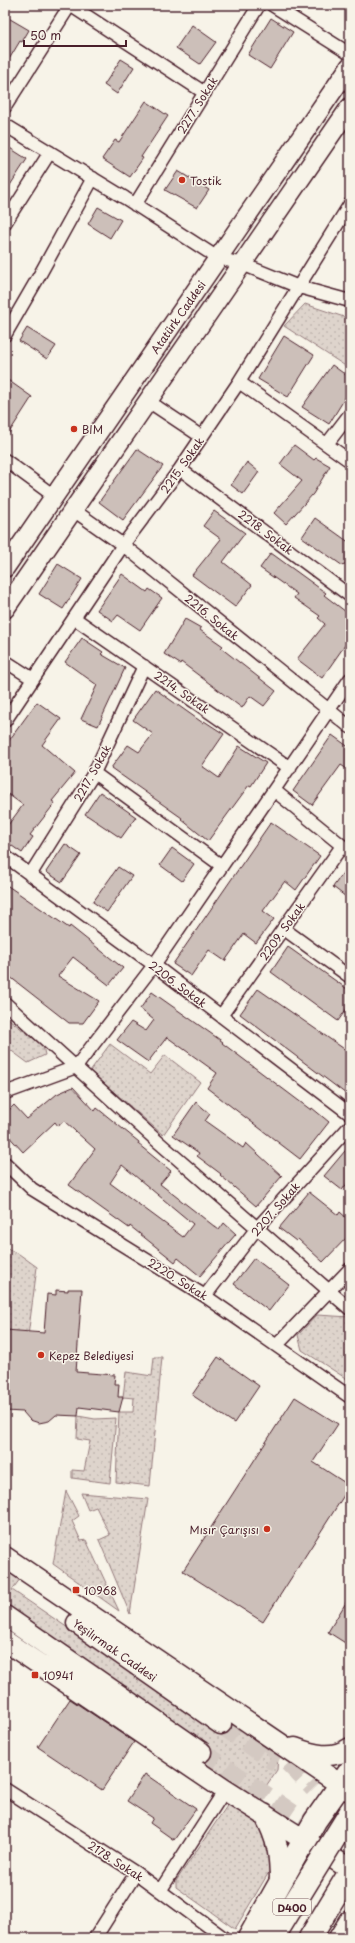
<svg xmlns="http://www.w3.org/2000/svg" width="355" height="1943" viewBox="0 0 355 1943" font-family="'Playpen Sans',sans-serif">
  <defs>
    <pattern id="grass-dots" width="8" height="8" patternUnits="userSpaceOnUse"><rect width="8" height="8" fill="#ded4cc"/><path d="M2 2h.1M6 6h.1" fill="none" stroke="#c0b6af" stroke-width="1.8" stroke-linecap="round"/></pattern>
  </defs>
  <rect width="100%" height="100%" fill="#f7f3e8"/>
  <filter id="ink" filterUnits="userSpaceOnUse"><feTurbulence type="fractalNoise" baseFrequency=".025" numOctaves="2"/><feDisplacementMap in="SourceGraphic" scale="8" xChannelSelector="R" yChannelSelector="G"/><feConvolveMatrix kernelMatrix="1 2 1 2 8 2 1 2 1" color-interpolation-filters="sRGB"/></filter>
  <g filter="url(#ink)">
    <!-- grass -->
    <path fill="url(#grass-dots)" stroke="#947a7c" d="M305 304 350 319V369L284 326Z
      M5 1016 43 1046 45 1055 28 1063 5 1046Z
      M110 1044 150 1074 165 1055 200 1082 163 1135 90 1071Z
      M5 1248 19 1254 37 1267 28 1336 5 1334Z
      M317 1315 350 1317V1381L302 1350 298 1335Z
      M154 1357H162L150 1486 116 1482 119 1412H133L134 1398 123 1397 126 1372 152 1376Z
      M78 1416 95 1419 116 1418 110 1483 72 1478V1470L84 1471 90 1441 77 1439Z
      M66 1491 79 1516 72 1521 81 1541 86 1540 119 1611 53 1564Z
      M81 1493 148 1499 130 1614 99 1540 110 1535 96 1507 88 1510Z
      M5 1568 20 1579 12 1590 217 1729 226 1716 271 1748 278 1757 277 1770 264 1789 250 1793 238 1789 196 1759 5 1612Z
      M233 1797 266 1824 272 1867 235 1929 176 1887V1881Z"/>
    <!-- building -->
    <path fill="#ccbfb9" stroke="#4a1f2b" fill-rule="evenodd" d="M5 16 29 30 22 42 20 41 5 66Z
      M271 18 293 32 270 69 248 55Z
      M192 25 216 42 200 64 176 48Z
      M121 59 134 67 117 94 104 85Z
      M146 101 168 116 141 157 143 158 130 177 102 159 115 140 119 142Z
      M5 145 27 159 5 193Z
      M178 171 209 190 197 208 165 190Z
      M98 207 121 220 110 238 88 224Z
      M27 328 56 346 47 359 19 341Z
      M284 336 314 355 288 397 258 379Z
      M332 365 350 378V390L329 424 302 407Z
      M5 378 32 397 5 439Z
      M294 445 314 460 316 458 330 466 313 494 286 524 274 513 302 481 280 464Z
      M137 449 163 466 123 520 99 502Z
      M247 462 259 472 243 494 231 485Z
      M214 511 245 533 223 562 252 585 235 607 192 575 221 539 203 526Z
      M315 518 350 543V557L343 566 302 537Z
      M271 553 326 593 324 595 350 615V638L322 678 297 659 325 624 318 618 320 616 294 598 297 594 260 568Z
      M58 564 82 579 63 609 39 594Z
      M122 574 147 592 149 589 162 598 140 630 118 615 113 621 97 610Z
      M185 619 201 628 200 630 223 646 221 648 276 691 264 706 250 696 242 708 181 662 180 664 164 654Z
      M82 638 103 652 101 654 125 668 98 726 81 719 97 685 65 662Z
      M155 689 203 723 204 721 224 734 202 766 219 778 239 746 266 763 251 786 249 785 208 841 181 819 182 818 111 768 128 745 139 752 153 734 133 720Z
      M37 702 61 719 42 745 75 773 52 801 55 803 30 835 33 837 22 853 5 841V829L23 805 5 792V746Z
      M332 735 350 748V771L341 765 312 805 293 791Z
      M100 792 136 817 121 838 85 814Z
      M271 822 320 856 296 890 285 881 263 911 274 919 256 943 244 934 225 961 209 950 191 976 173 964Z
      M65 844 81 855 62 882 46 872Z
      M172 848 194 864 182 881 160 865Z
      M350 863V900L333 887Z
      M118 867 132 876 107 912 93 902Z
      M5 884 69 928 70 926 123 968 109 985 73 957 58 976 99 1001 83 1023H69L5 973Z
      M288 947 350 991V1004L338 1021 271 972Z
      M258 989 350 1053V1097L240 1014Z
      M152 992 223 1042 222 1043 311 1110 312 1108 329 1122 300 1159 207 1088 217 1073 167 1037 148 1062 117 1040 131 1022 146 1031 154 1020 140 1009Z
      M73 1087 95 1111 97 1108 139 1142 138 1144 171 1171 160 1184 219 1230 224 1223 236 1234 200 1276 178 1258 175 1262 130 1226 129 1228 69 1185 95 1149 64 1121 58 1126 55 1122 23 1152 5 1132V1114L14 1105 27 1119 57 1094ZM122 1165 193 1224 183 1237 110 1183Z
      M196 1102 210 1114 205 1121 243 1148 246 1143 282 1176 256 1206 220 1175 221 1174 197 1156 199 1153 173 1135Z
      M350 1145V1180L342 1190 324 1176Z
      M309 1192 338 1215 340 1212 350 1221V1234L323 1262 298 1239 296 1241 279 1228Z
      M254 1258 289 1285 269 1311 234 1284Z
      M68 1289H82L76 1372 115 1375 114 1384H119L118 1397H123L119 1412 79 1407 78 1416 56 1415 49 1421 39 1423 30 1420 23 1412 5 1411V1330L44 1333 47 1294 56 1295V1290L68 1291Z
      M218 1357 259 1386 234 1423 192 1395Z
      M295 1397 338 1424 313 1462 350 1486 263 1622 183 1571Z
      M350 1596V1646L328 1632Z
      M70 1699 134 1742 102 1790 38 1747Z
      M145 1774 196 1809 174 1840 150 1823 153 1818 127 1801Z"/>
    <g fill="none" stroke-linecap="round" stroke-linejoin="round">
      <!-- primary-tunnel -->
      <path stroke="#d4c9c2" stroke-width="20" stroke-dasharray="20 10" stroke-linecap="butt" d="M5 1573 8 1575
        M221 1724 277 1763
        M268 1741 314 1788
        M201 1752 350 1853"/>
      <!-- street casing -->
      <g stroke="#4a1f2b" stroke-width="15">
        <path id="street" d="M70 5 205 93
          M272 5 350 54
          M5 107 70 5
          M5 125 125 198 218 258 242 264 299 287 350 301
          M135 205 259 5
          M5 223 50 152
          M5 335 38 278 93 178
          M239 382 350 461
          M148 401 202 437
          M327 444 350 414
          M5 460 54 496
          M180 469 350 596
          M72 509 123 545 350 727
          M74 618 290 768
          M5 661 33 679
          M5 721 123 545 180 469 239 382 350 204
          M94 773 222 866
          M275 791 350 852
          M5 856 154 965 350 1114
          M30 875 94 773 144 666
          M284 929 350 977
          M5 1003 156 1140 350 1309
          M221 1016 342 846
          M5 1093 76 1067 154 965 350 679
          M5 1163 32 1189 205 1296 350 1397
          M205 1296 257 1228 350 1126
          M277 1345 350 1269
          M5 1789 136 1873 224 1938
          M160 1891 225 1790
          M95 1938 136 1873"/>
      </g>
      <!-- secondary casing -->
      <g stroke="#4a1f2b" stroke-width="21">
        <path id="secondary" d="M5 568 350 66
          M5 609 350 107"/>
      </g>
      <!-- primary casing -->
      <g stroke="#4a1f2b" stroke-width="23">
        <path id="primary" d="M5 1557 350 1791
          M5 1616 201 1752
          M77 1623 221 1724
          M5 1641 225 1790 350 1869
          M295 1748C313 1755 332 1760 350 1748
          M264 1814C278 1840 280 1855 280 1884"/>
      </g>
      <!-- highway casing -->
      <g stroke="#4a1f2b" stroke-width="25">
        <path id="highway" d="M249 1938 315 1821 350 1771
          M273 1938 311 1876
          M310 1938 350 1872
          M340 1938 350 1922"/>
      </g>
      <!-- street -->
      <use href="#street" stroke="#f7f3e8" stroke-width="12"/>
      <!-- secondary -->
      <use href="#secondary" stroke="#f7f3e8" stroke-width="18"/>
      <!-- primary -->
      <use href="#primary" stroke="#f7f3e8" stroke-width="20"/>
      <!-- highway -->
      <use href="#highway" stroke="#f7f3e8" stroke-width="22"/>
      <!-- highway-bridge casing -->
      <g stroke="#4a1f2b" stroke-width="25" stroke-linecap="butt">
        <path id="highway-bridge" d="M311 1876 350 1813"/>
      </g>
      <!-- highway-bridge -->
      <use href="#highway-bridge" stroke="#f7f3e8" stroke-width="22"/>
    </g>
  </g>
  <!-- markers -->
  <g fill="#c8321e" stroke="#f7f3e8" stroke-width="1.5">
    <circle cx="182" cy="180" r="4"/>
    <circle cx="74" cy="429" r="4"/>
    <circle cx="41" cy="1355" r="4"/>
    <circle cx="267" cy="1529" r="4"/>
    <rect x="72" y="1586" width="8" height="8" rx="2"/>
    <rect x="31" y="1671" width="8" height="8" rx="2"/>
  </g>
  <g text-anchor="middle" dominant-baseline="central" stroke-width="3" stroke-linejoin="round" paint-order="stroke">
    <!-- shield labels -->
    <rect fill="#f7f3e8" stroke="#7e5f64" stroke-width="1" x="273" y="1899" width="38" height="16" rx="3"/>
    <g font-size="10" font-weight="bold" fill="#4a1f2b">
      <text x="292" y="1907">D400</text>
    </g>
    <!-- street labels -->
    <g font-size="11" fill="#4a1f2b" stroke="#f7f3e8">
      <text transform="translate(197 105) rotate(-58)">2277. Sokak</text>
      <text transform="translate(178 317) rotate(-55)">Atatürk Caddesi</text>
      <text transform="translate(182 465) rotate(-55)">2215. Sokak</text>
      <text transform="translate(266 532) rotate(37)">2218. Sokak</text>
      <text transform="translate(212 617) rotate(39)">2216. Sokak</text>
      <text transform="translate(182 692) rotate(35)">2214. Sokak</text>
      <text transform="translate(92 773) rotate(-61)">2217. Sokak</text>
      <text transform="translate(282 931) rotate(-54)">2209. Sokak</text>
      <text transform="translate(178 984) rotate(37)">2206. Sokak</text>
      <text transform="translate(275 1209) rotate(-49)">2207. Sokak</text>
      <text transform="translate(178 1279) rotate(32)">2220. Sokak</text>
      <text transform="translate(115 1650) rotate(35)">Yeşilırmak Caddesi</text>
      <text transform="translate(116 1861) rotate(33)">2178. Sokak</text>
    </g>
    <!-- poi labels -->
    <g font-size="11" fill="#4a1f2b" stroke="#f7f3e8" text-anchor="start">
      <text x="190" y="180">Tostik</text>
      <text x="82" y="429">BIM</text>
      <text x="49" y="1355">Kepez Belediyesi</text>
      <text x="259" y="1529" text-anchor="end">Mısır Çarışısı</text>
      <text x="84" y="1590">10968</text>
      <text x="43" y="1675">10941</text>
    </g>
  </g>
  <!-- margin -->
  <rect width="355" height="1943" fill="none" stroke="#f7f3e8" stroke-width="20"/>
  <rect x="10" y="10" width="335" height="1923" fill="none" stroke="#4a1f2b" stroke-width="1.5" filter="url(#ink)"/>
  <!-- scale -->
  <path d="M24 40v6h102v-6" fill="none" stroke="#4a1f2b" stroke-width="2"/>
  <text x="30" y="40" font-size="12" fill="#4a1f2b" stroke="#f7f3e8" stroke-width="3" paint-order="stroke">50 m</text>
</svg>
